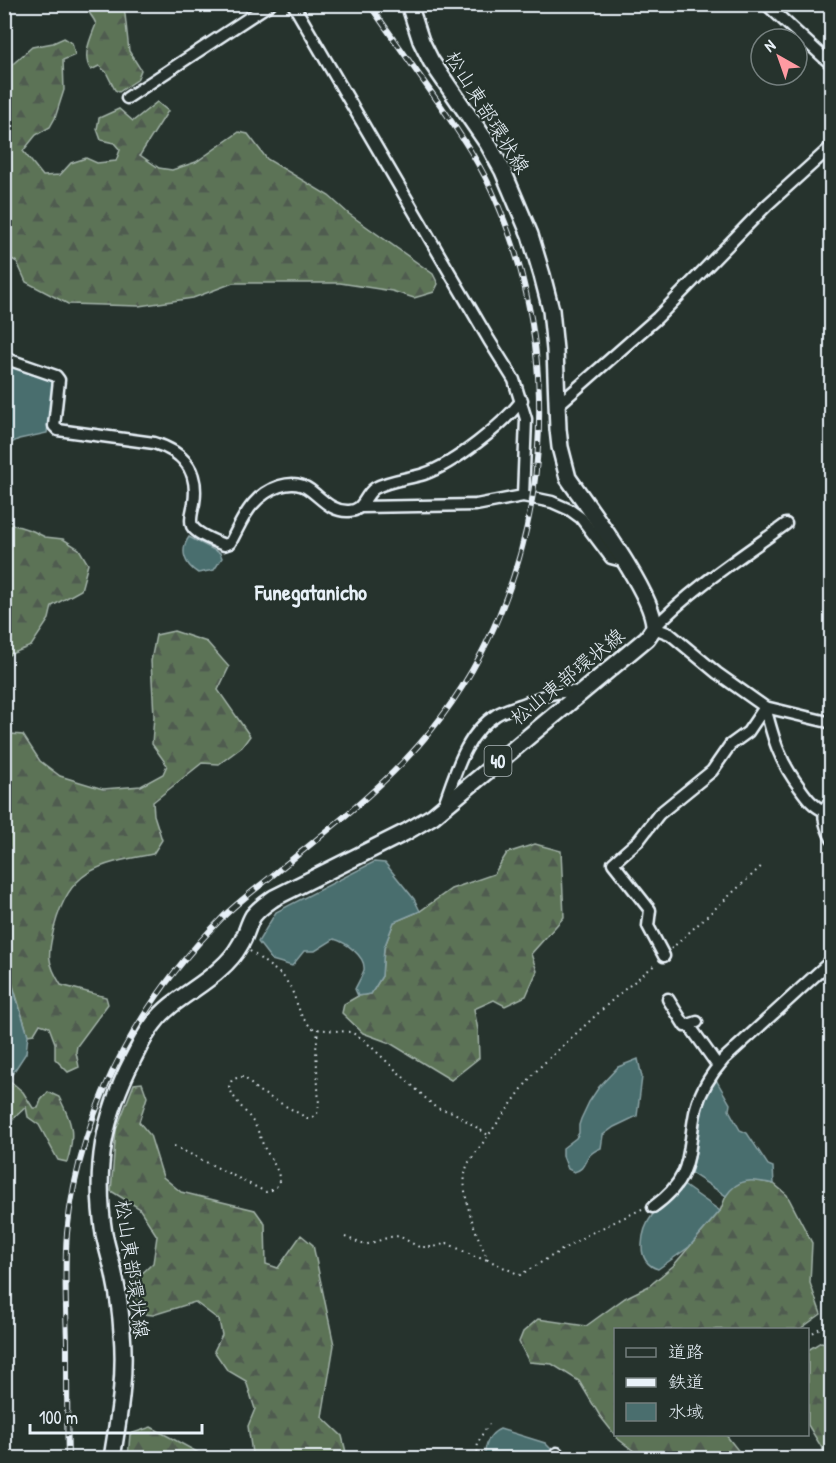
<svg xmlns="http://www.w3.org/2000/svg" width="836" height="1463" viewBox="0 0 836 1463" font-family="'Patrick Hand','Klee One',sans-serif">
  <defs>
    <pattern id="forest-firs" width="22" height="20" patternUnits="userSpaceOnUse" patternTransform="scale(1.5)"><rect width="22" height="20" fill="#5c7357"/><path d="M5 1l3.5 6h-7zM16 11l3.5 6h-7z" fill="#505b50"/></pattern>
  </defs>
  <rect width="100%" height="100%" fill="#26332d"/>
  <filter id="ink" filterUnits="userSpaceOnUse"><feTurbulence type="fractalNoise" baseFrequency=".0167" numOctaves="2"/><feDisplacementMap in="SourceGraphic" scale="12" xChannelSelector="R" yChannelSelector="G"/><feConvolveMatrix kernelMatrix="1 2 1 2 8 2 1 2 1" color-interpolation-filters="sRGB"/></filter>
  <g filter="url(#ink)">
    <!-- forest -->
    <path fill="url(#forest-firs)" stroke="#a2b2a8" stroke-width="1.5" d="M85 5H124L129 51 141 70 137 80 119 92 115 90 106 72 99 66 91 70C81 56 91 38 96 24 93 16 87 12 85 5Z
      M64 38 72 43 75 55 63 60 64 90 55 118 50 127 36 135 23 151 43 176 60 175 71 163 86 158 97 163 116 161 120 150 114 143 101 140 97 129 99 118 119 109 133 121 157 102 168 111 140 155 159 168 172 170 196 162 239 132 248 134 267 159 329 196 349 214 433 274 438 284 434 292 414 298 392 291 340 283H233L193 298 139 306 68 304 26 282 17 262 5 255V71L32 47 53 43Z
      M5 522 33 531 45 537 63 539 79 549 88 564 81 590 52 606 49 619 31 646 6 656Z
      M174 631 207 642 229 667 218 690 250 736 242 747 219 764 202 763 153 802 154 815 162 840 153 854C99 864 70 868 54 928 48 954 46 961 61 985L106 997 108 1004 77 1046 76 1052 79 1067 68 1072 55 1059V1043L49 1027 40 1024 34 1034 28 1035 5 959 4 743 11 734 23 735 40 761 60 776 103 789 141 786 163 774 167 765 152 744 154 716 151 661 156 635Z
      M535 844 561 851 564 917 531 954 537 971 526 996 505 1006 494 1000 474 1009 478 1030 479 1058 451 1080 390 1043 363 1033 342 1013 344 1004 358 996 371 994 382 976 384 948 394 922 420 911 451 889 494 874 507 853Z
      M9 1080 23 1092 33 1108H38L41 1100 48 1092 59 1097C72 1122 76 1134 67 1162L58 1160 39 1125 28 1117 26 1107 5 1126V1085Z
      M142 1083 147 1097 139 1122 150 1135 163 1177 181 1192 255 1210 265 1224 266 1264 278 1268 301 1235 313 1245 334 1345 322 1417 342 1436 347 1456 344 1458H255L252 1453 248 1426 255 1409 246 1381 227 1370 214 1351 222 1335 219 1320 195 1302 153 1315 134 1313 130 1285 153 1263 157 1236 139 1208 111 1191 116 1130 134 1084Z
      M754 1180 774 1184 787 1195 812 1243 810 1283 821 1314 800 1329 616 1330V1434L726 1435 744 1458H643L618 1439 600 1416 579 1381 552 1364 529 1362 519 1342 523 1332 538 1319 586 1326 625 1298 649 1286 673 1266 720 1211 726 1196 731 1187 744 1181Z
      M821 1342 831 1344V1458H828L808 1425V1350Z
      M151 1427 199 1453 202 1458H128L130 1434Z"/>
    <!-- water -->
    <path fill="#4a6e6e" stroke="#89a2a5" stroke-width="1.5" d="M5 363 52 378 53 384 47 433 19 439 5 446Z
      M189 537 220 553 222 558 214 570 198 573C185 565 179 551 189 537Z
      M374 862 385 863 414 899 420 911 394 922 384 948 382 976 371 994 358 996 355 989C358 983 362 976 364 970 366 956 345 942 334 939L315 951H304L292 966 272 960 258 942 276 912Z
      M4 959 28 1035 26 1053 5 1085Z
      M638 1059 642 1077 637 1116 614 1127 603 1135 601 1148C596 1150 591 1153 588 1157 583 1165 584 1169 574 1172L568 1169 563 1156V1148L576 1138 579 1133V1125L581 1119 589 1102 599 1087 618 1067Z
      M715 1078 730 1104 729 1110 740 1130 747 1133 768 1165 773 1167 774 1184C754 1180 739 1176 726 1196L691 1173C701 1141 697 1107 715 1078Z
      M682 1184 720 1211 689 1247 658 1269C634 1262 641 1230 653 1214 661 1203 672 1194 682 1184Z
      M500 1429 545 1443 551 1449 552 1456 551 1458H485C484 1447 488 1434 500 1429Z"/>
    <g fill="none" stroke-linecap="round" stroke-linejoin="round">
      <!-- minor casing -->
      <g stroke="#e8f1f8" stroke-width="15">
        <path id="minor" d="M293 4 489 340 514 380 526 419 523 496 552 502 570 510 581 518 611 558 626 562
          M766 4 832 65
          M127 98 270 4
          M4 358 56 376 59 380 54 426 58 430 154 443C184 452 199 471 194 503 193 509 189 519 192 526 197 535 215 541 224 545L230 543C237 531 243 515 253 504 266 489 292 476 310 490 322 499 332 512 349 511 364 511 364 495 375 488 390 480 408 479 424 474 454 464 503 425 522 400
          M558 405 657 318 767 205 832 146
          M361 507 476 505 523 496
          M786 524C741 557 693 587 654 628L670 634 717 673 765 707 832 723
          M765 707C774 741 779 760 800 788 807 798 813 806 824 811
          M832 799C820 812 824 824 832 839
          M443 807C455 775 465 734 496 715 505 709 516 707 526 703 545 695 559 690 580 692
          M664 956 648 926 650 910 613 863 639 840 659 814 712 771 730 745 748 732 765 707
          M668 999 685 1026 697 1022
          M689 1025 718 1066
          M653 1207C696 1176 686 1153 696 1108 701 1089 711 1074 724 1059L832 960
          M555 1458 557 1453"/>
      </g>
      <!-- primary casing -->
      <g stroke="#e8f1f8" stroke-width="20">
        <path id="primary" d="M112 1458C119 1415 126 1377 122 1332 121 1313 118 1293 114 1274 111 1261 107 1248 104 1234 94 1169 103 1117 133 1059 139 1047 145 1034 154 1023 171 1000 199 989 220 969 228 962 235 954 240 945 246 936 248 924 253 916 259 908 267 903 274 898L406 832 433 816 647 638 654 628C656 597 588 507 568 478L560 447 558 429 555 350 551 310 542 275 530 235 503 171 488 144 431 61 421 41 409 4"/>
      </g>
      <!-- path -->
      <path stroke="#e8f1f8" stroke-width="2" stroke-dasharray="1.5 4.5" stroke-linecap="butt" d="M671 949 764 864
        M250 951 283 976 291 988 302 1017 308 1024 314 1029 351 1032 363 1039 436 1108 453 1112 488 1135
        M174 1146 266 1192C293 1185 271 1161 264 1147 261 1140 259 1132 255 1125 247 1111 234 1102 229 1086L232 1080 239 1077H244L257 1090 307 1118H311L317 1114 319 1105 316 1050 318 1029
        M642 1209 587 1235 520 1275 488 1260C477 1235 455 1187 469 1162L530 1078 541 1066 619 994 656 964
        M345 1237 365 1245 390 1237 399 1236 419 1247H434L447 1243 475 1257 488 1260
        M808 1336 832 1320
        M479 1458C474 1445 481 1436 489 1424"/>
      <!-- minor -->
      <use href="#minor" stroke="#26332d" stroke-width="10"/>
      <!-- primary -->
      <use href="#primary" stroke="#26332d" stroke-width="15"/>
      <!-- rail casing -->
      <g stroke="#e8f1f8" stroke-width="6">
        <path id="rail" d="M68 1458C67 1420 67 1381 67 1342 66 1306 64 1269 67 1233 73 1171 93 1106 123 1051 149 1002 183 958 222 918 238 902 256 889 273 875 318 838 365 802 405 760 546 613 575 383 496 200 482 166 461 136 441 106 417 72 393 38 369 4"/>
      </g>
      <!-- rail -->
      <use href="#rail" stroke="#26332d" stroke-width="4" stroke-dasharray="11" stroke-linecap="butt"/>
    </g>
  </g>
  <g text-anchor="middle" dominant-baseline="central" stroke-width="4.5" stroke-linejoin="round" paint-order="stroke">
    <!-- shield labels -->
    <rect fill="#26332d" stroke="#aeb8bb" stroke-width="1.5" x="484.5" y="746" width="27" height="30" rx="4.5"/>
    <g font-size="18" font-weight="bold" fill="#e8f1f8">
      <text x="498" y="761">40</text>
    </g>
    <!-- street labels -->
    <g font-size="20" fill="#e8f1f8" stroke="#26332d">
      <text transform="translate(488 112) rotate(58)">松山東部環状線</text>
      <text transform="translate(567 676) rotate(-39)">松山東部環状線</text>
      <text transform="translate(133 1269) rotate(82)">松山東部環状線</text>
    </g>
    <!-- quarter labels -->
    <g font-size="22" font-weight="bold" fill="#e8f1f8" stroke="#26332d">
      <text x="311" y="592">Funegatanicho</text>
    </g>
  </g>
  <!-- margin -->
  <rect width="836" height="1463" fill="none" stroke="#26332d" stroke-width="24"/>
  <rect x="12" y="12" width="812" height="1439" fill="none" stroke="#e8f1f8" stroke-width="2" filter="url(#ink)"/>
  <!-- legend -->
  <rect x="614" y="1328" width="195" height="108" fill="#26332d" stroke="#747f7e" stroke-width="1.5"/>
  <rect x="626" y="1348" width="30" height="9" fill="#26332d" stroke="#747f7e" stroke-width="1.5"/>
  <text x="668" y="1358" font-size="18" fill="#e8f1f8">道路</text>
  <rect x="626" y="1378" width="30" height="9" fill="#e8f1f8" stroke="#747f7e" stroke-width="1.5"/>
  <text x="668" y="1388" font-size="18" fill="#e8f1f8">鉄道</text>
  <rect x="626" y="1403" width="30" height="18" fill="#4a6e6e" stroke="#747f7e" stroke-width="1.5"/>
  <text x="668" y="1418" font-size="18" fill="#e8f1f8">水域</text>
  <!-- north arrow -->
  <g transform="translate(779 57) rotate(320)"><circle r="28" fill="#26332d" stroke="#747f7e" stroke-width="1.5"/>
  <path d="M0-4.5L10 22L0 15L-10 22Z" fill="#ff9aa2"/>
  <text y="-9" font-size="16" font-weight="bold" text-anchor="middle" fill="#e8f1f8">N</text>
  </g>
  <!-- scale -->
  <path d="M30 1424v9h172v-9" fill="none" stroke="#e8f1f8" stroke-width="3"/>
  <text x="39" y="1424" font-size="18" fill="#e8f1f8" stroke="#26332d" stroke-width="4.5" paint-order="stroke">100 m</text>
</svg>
